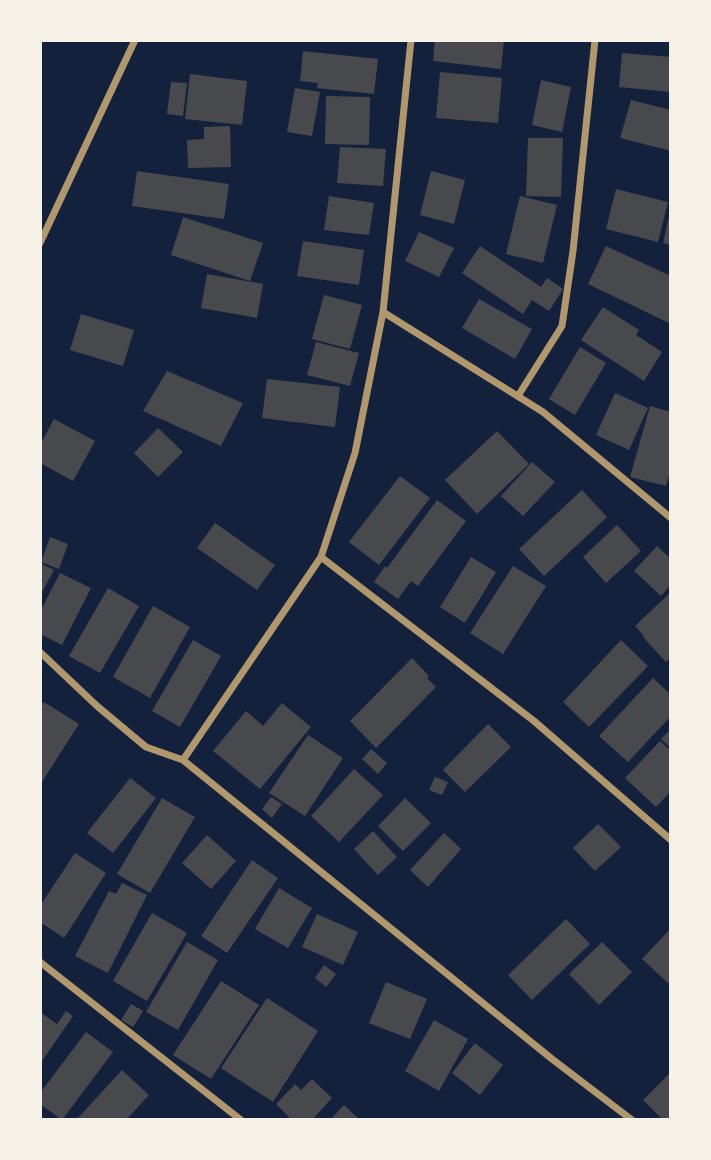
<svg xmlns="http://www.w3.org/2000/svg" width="711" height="1160" viewBox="0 0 711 1160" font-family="'PT Sans',sans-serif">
  <rect width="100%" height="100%" fill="#14213d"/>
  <!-- building -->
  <path fill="#48494c" d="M435 40H504L501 69 433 61Z
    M303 51 378 59 374 94 317 88 318 83 300 81Z
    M622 53 671 57V92L619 87Z
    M440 72 502 78 498 123 436 118Z
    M190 74 247 81 242 125 185 119Z
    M541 80 571 87 562 132 532 125Z
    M171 82 187 83 183 116 167 114Z
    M295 88 320 92 312 136 287 132Z
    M326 96 370 97 369 145 325 144Z
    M631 100 671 110V151L620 138Z
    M230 126 231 167 188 168 187 140 204 139V127Z
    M528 138H563L561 197 526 196Z
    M340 147 386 149 383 186 337 183Z
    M137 171 229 184 224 219 132 206Z
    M431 171 465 180 454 224 420 215Z
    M616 189 668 202 658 242 606 229Z
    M329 196 374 203 369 235 324 230Z
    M520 196 557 205 543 263 506 254Z
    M670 212H671V245L663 243Z
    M183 217 263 243 250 281 171 255Z
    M419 232 454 248 439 277 405 261Z
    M303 241 364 250 359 285 297 276Z
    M480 246 541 287 547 278 563 289 549 311 532 300 523 314 462 273Z
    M606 246 671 276V324L588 284Z
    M207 274 263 284 257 318 201 308Z
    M324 295 362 305 350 349 312 339Z
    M479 299 532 329 515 359 462 328Z
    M603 307 639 330 636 335 662 352 644 381 581 340Z
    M81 314 134 330 123 366 70 350Z
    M316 342 359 353 350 386 307 375Z
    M580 347 606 363 575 415 549 399Z
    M167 371 243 403 221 446 143 411Z
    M267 379 340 387 335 427 262 418Z
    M615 393 648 408 629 450 596 435Z
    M650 406 671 412V469L666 486 630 477Z
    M54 419 95 441 73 481 40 463V445Z
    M158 428 183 452 158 477 134 453Z
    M497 431 529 464 477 514 445 480Z
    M532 462 555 482 523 516 501 496Z
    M400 476 430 498 379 565 349 542Z
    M582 490 607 517 544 576 519 549Z
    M437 500 466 521 418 586 411 581 398 599 374 582 385 566 387 568Z
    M215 523 275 565 257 590 197 548Z
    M617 525 641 551 606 583 583 557Z
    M50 537 68 544 59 569 41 562Z
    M657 546 671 559V585L661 596 634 571Z
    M471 557 496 572 465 623 440 607Z
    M40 563 54 570 40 596Z
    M513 566 546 586 503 654 470 633Z
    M60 573 91 588 62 645 40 634V612Z
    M108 588 139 606 100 673 69 656Z
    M671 592V657L666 662 643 637 644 636 635 626Z
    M153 606 190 627 150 698 113 677Z
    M193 640 221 656 180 727 152 711Z
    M621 640 648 666 589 727 563 702Z
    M412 658 429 676 427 678 436 687 376 748 350 721Z
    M653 678 671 695V716L628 762 599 736Z
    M44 702 79 724 40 785V709Z
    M282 703 311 727 260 789 213 751 246 711 263 726Z
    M488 724 511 747 465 792 443 770Z
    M671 729V748L661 739Z
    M308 735 343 758 305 816 269 793Z
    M660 741 671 751V791L656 807 625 778Z
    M371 749 387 763 378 774 362 759Z
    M354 769 383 795 339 842 311 816Z
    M435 777 448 782 442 795 429 790Z
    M130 778 156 798 113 853 87 833Z
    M271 797 282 804 272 818 262 809Z
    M162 798 195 817 150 893 117 874Z
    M405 798 431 823 403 851 378 826Z
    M598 824 621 847 595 871 573 848Z
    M373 831 397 857 378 875 354 849Z
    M444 833 461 849 428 887 410 870Z
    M207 835 236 861 211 889 182 863Z
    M75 853 106 873 64 938 40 922V906Z
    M252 860 278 878 227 953 201 936Z
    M122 883 147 895 108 973 75 956 109 891 116 894Z
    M279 888 312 908 288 948 255 929Z
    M152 913 187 933 147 1001 113 981Z
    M317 914 358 932 343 965 302 947Z
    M566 919 590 944 532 1000 508 975Z
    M671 928V980L668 983 642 959Z
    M187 942 218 960 178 1030 146 1012Z
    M602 942 632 972 599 1005 569 974Z
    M324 965 336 974 326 987 315 978Z
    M221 981 259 1005 211 1079 173 1055Z
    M386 982 427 999 410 1039 369 1023Z
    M267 998 318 1031 273 1102 221 1068Z
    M131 1004 143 1011 133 1027 121 1020Z
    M66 1011 73 1016 40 1064V1012L57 1024Z
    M434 1020 468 1039 439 1091 405 1071Z
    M86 1032 113 1052 62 1120 40 1104V1093Z
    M475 1043 503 1065 480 1095 452 1073Z
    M122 1070 149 1095 126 1120H76Z
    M671 1072V1120H663L643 1100Z
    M312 1079 332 1098 312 1120H292L276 1104 295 1084 301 1090Z
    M344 1105 360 1120H330Z"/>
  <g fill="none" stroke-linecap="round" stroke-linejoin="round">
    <!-- minor -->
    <path stroke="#b1986c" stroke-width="7" d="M40 243 135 40
      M383 312 543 412 671 518
      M518 396 562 326 573 251 595 40
      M321 557 534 721 671 840
      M40 652 97 706 146 747 183 760 552 1059 632 1120
      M183 760 321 557 355 453 383 312 411 40
      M40 962 241 1120"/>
  </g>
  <!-- border -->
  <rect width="711" height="1160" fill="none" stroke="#f6f1e7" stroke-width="84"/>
</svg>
